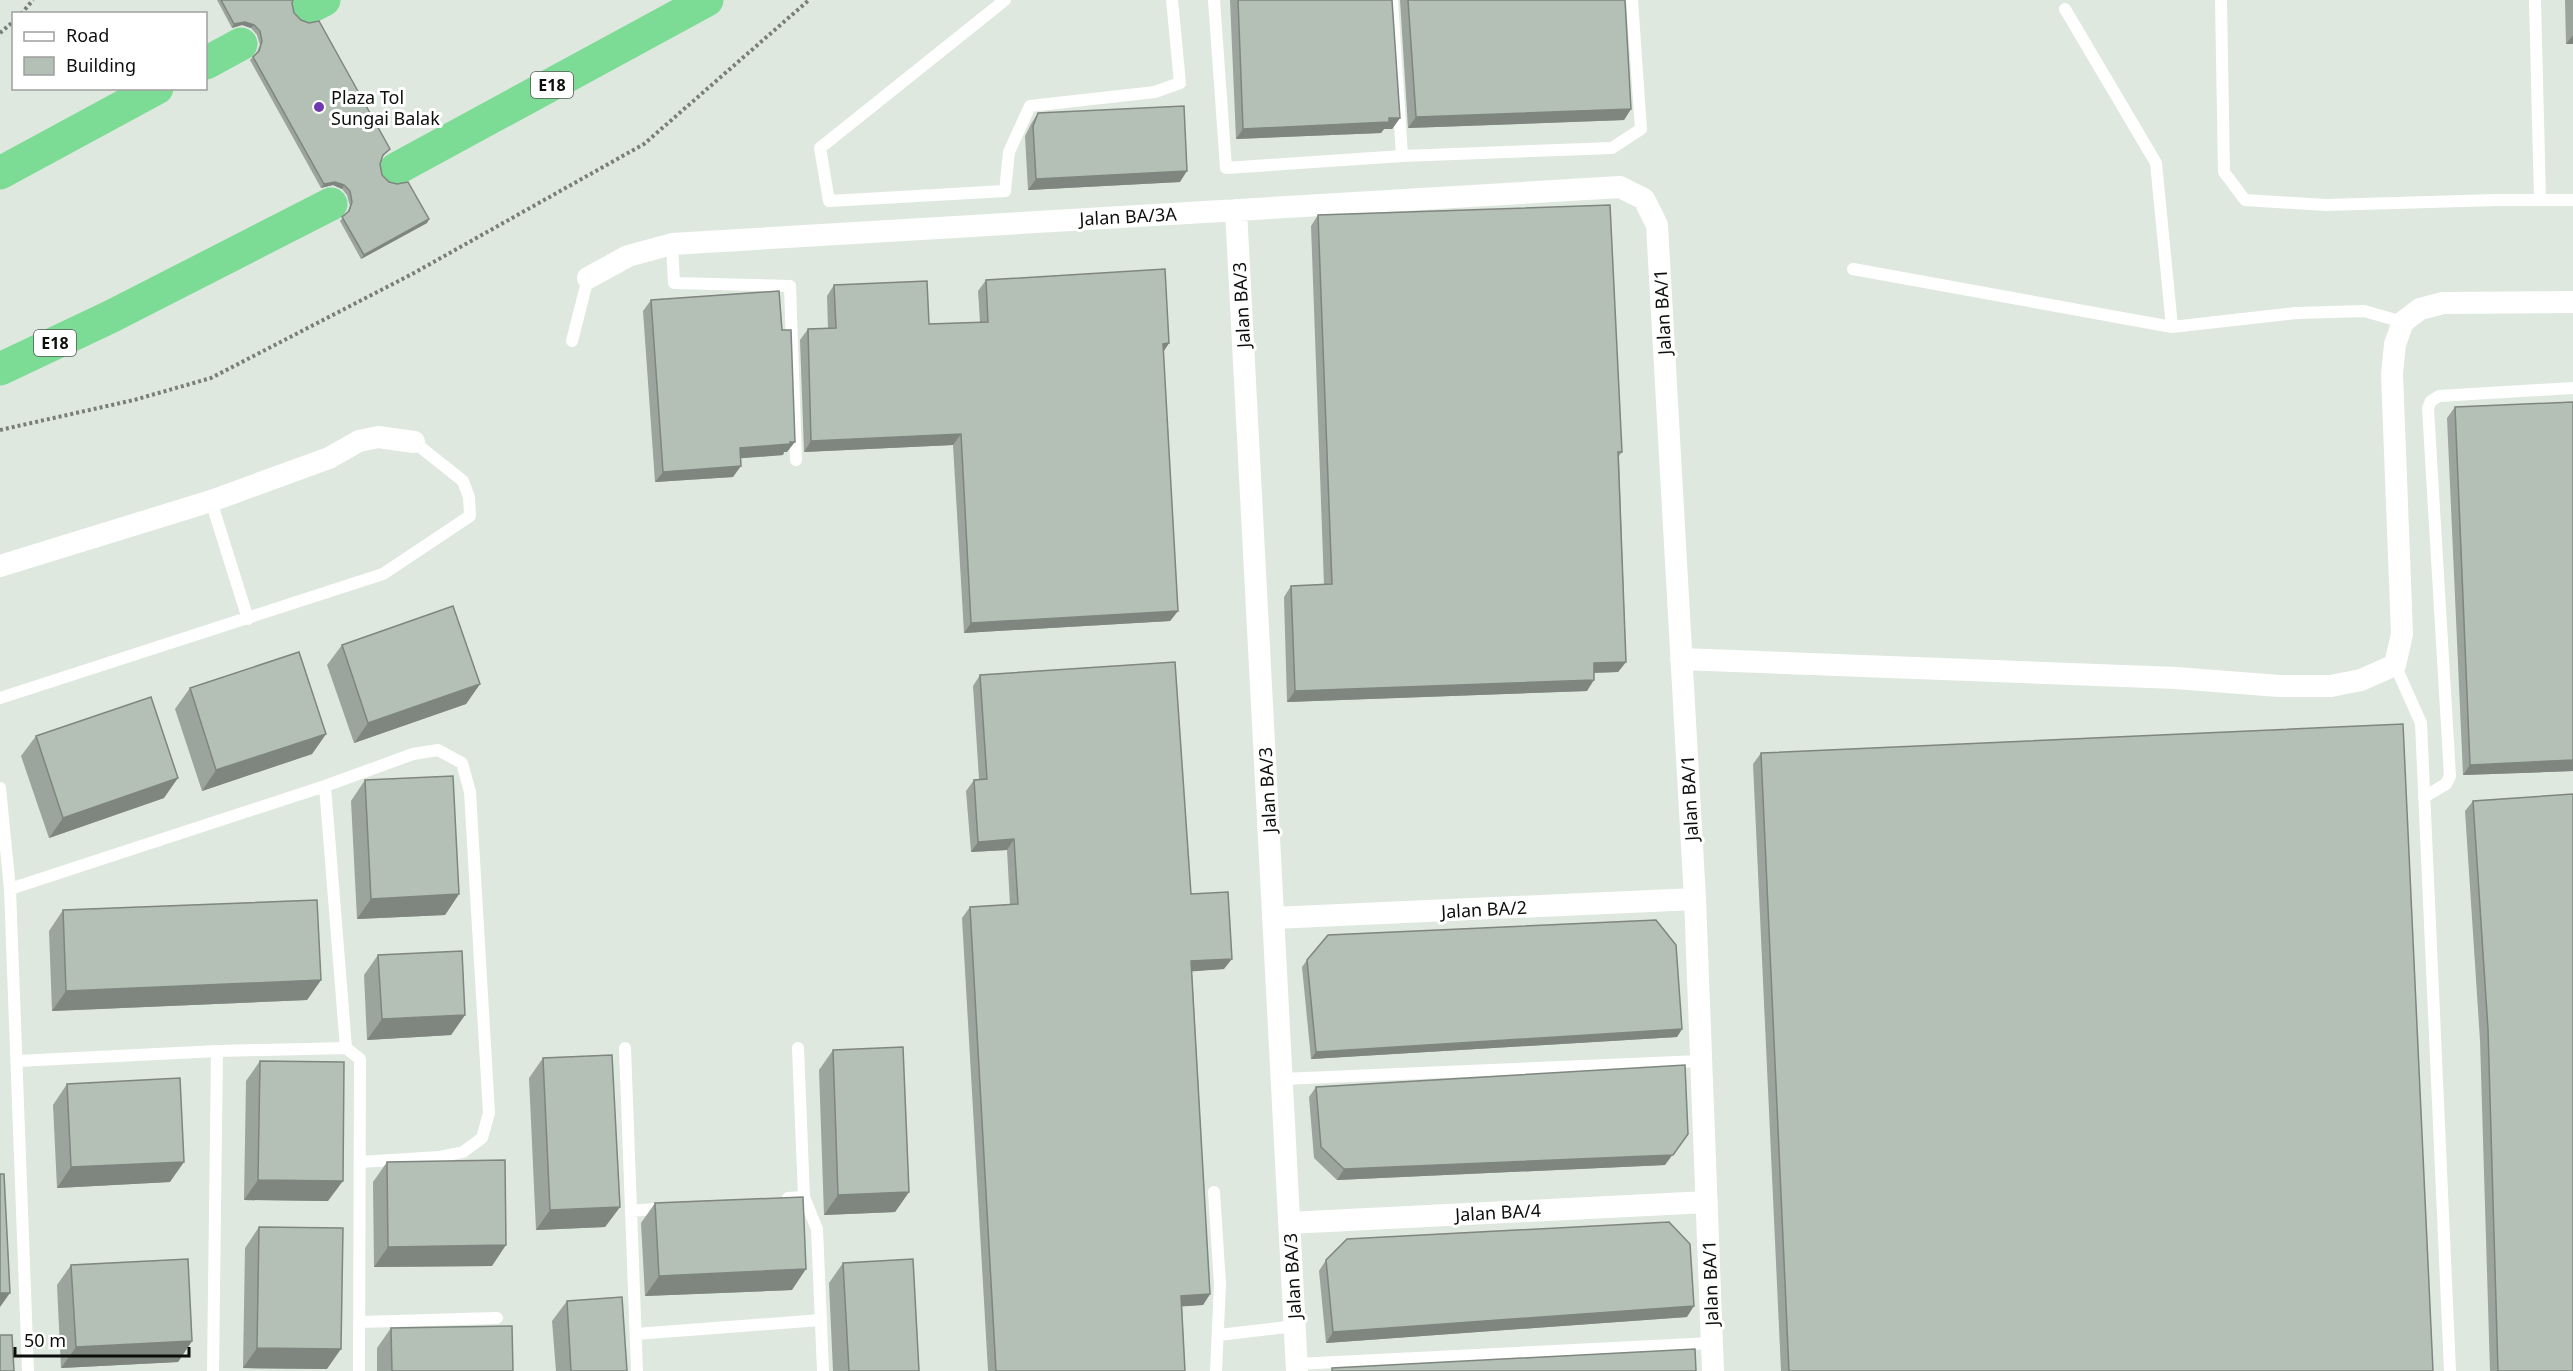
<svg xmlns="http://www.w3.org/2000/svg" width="2573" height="1371" viewBox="0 0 2573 1371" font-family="'Noto Sans',sans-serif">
  <rect width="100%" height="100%" fill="#dee8df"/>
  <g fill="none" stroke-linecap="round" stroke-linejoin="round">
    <!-- path -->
    <path stroke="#787f79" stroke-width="4" stroke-dasharray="3 3" stroke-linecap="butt" d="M21 14 33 0
      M0 33 14 21
      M0 430 134 400 211 378 414 273 644 144 809 0"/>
    <!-- lane -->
    <path stroke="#fff" stroke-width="12" d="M1005 0 820 148 829 201 1005 191 1009 152 1030 106 1155 92 1180 83 1172 0
      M1214 0 1226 168 1402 156 1612 148 1641 129 1632 0
      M1392 0 1402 156
      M2221 0 2224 172 2245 200 2326 205 2497 200H2573
      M2535 0 2540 200
      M2065 9 2156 163 2172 327
      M672 244 674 283 790 286 796 460
      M1853 269 2172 327 2296 313 2364 311 2403 322
      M572 341 588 278
      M211 501 248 619
      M2395 665 2421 723 2450 1371
      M0 698 383 574 470 516 469 497 463 481 414 442
      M325 786 346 1048
      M0 788 10 889 28 1371
      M2424 797 2446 784 2450 776 2428 408 2431 401 2439 396 2573 388
      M10 889 325 786 413 754 438 750 462 763 470 792 489 1113 482 1138 463 1152 439 1157 360 1162
      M625 1048 637 1371
      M798 1048 804 1197
      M17 1061 217 1051 346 1048 360 1059 359 1371
      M1282 1079 1701 1061
      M1214 1192 1220 1284 1216 1371
      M788 1198 804 1197 817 1229 823 1371
      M631 1211 666 1208
      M359 1322 497 1318
      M636 1334 821 1320
      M1219 1335 1295 1326
      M1297 1364 1712 1343
      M213 1371 217 1051"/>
    <!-- street -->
    <path stroke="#fff" stroke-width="22" d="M1236 210 1297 1371
      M588 278 628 256 672 244 1620 187 1644 199 1657 225 1695 899 1713 1371
      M0 566 211 501 329 458 359 441 378 437 414 442
      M1681 659 2176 678 2279 686H2331L2361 680 2395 665 2402 634 2392 374 2395 344 2403 322 2420 309 2443 303 2573 302
      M1273 918 1695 899
      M1289 1223 1707 1202"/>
    <!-- highway -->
    <path stroke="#7cdc95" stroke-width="33" d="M308 8 324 0
      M206 63 241 44
      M396 169 707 0
      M0 173 157 88
      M0 369 110 317 331 204"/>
  </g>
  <!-- wall -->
  <path fill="#9ba49d" d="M217 0H293L292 3 294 13 387 152 382 157 380 164 382 175 429 219 427 223 361 259 340 221 347 213 350 206 347 195 342 189 333 185 321 188 250 60 257 52 260 45 257 35 251 28 242 25 232 28Z
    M1230 0H1392L1400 118 1392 129H1384L1381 133 1236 139Z
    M1400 0H1625L1631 109 1624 120 1408 128Z
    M2565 0H2573V44H2566Z
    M1038 113 1180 182 1028 190 1025 136 1031 124Z
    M1318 215 1622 452 1619 456 1626 662 1618 672 1594 673 1587 691 1287 702 1284 597 1291 586 1324 585 1311 226Z
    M986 280 1169 343 1163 352 1178 611 1170 621 964 633 953 445 804 452 800 340 808 329H828L827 296 834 285 929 324 980 322 978 291Z
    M651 300 782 330 787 452H784L783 455 740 458 733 477 655 482 643 311Z
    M2573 402V771L2463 775 2447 418 2455 407Z
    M342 645 480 684 466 704 354 743 327 665Z
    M980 675 1191 894 1224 969 1192 971 1210 1294 1203 1305 1182 1306 1185 1371H988L962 918 970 907 1010 905 1007 850 971 852 966 791 974 780 979 779 973 686Z
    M190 688 326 734 312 754 202 791 175 709Z
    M36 736 164 798 49 838 21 756Z
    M1761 753 2433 1371H1781L1753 764Z
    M365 780 459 894 445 915 357 919 351 801Z
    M2473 801 2573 1371H2490L2480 1040 2465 811Z
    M63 910 321 980 307 1000 52 1011 49 931Z
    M378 955 465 1015 451 1035 367 1040 364 975Z
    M1307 960 1682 1029 1677 1037 1311 1059 1302 967Z
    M833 1050 909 1192 895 1212 824 1215 819 1070Z
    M543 1058 620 1207 605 1227 536 1230 529 1078Z
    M260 1061 328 1201 244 1200 246 1081Z
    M67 1084 170 1182 57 1188 53 1105Z
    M1316 1087 1665 1165 1337 1180 1314 1158 1309 1097Z
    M387 1162 492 1266 374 1267 373 1182Z
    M655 1203 792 1290 645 1296 641 1223Z
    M259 1227 327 1369 243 1368 245 1248Z
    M1326 1260 1687 1317 1326 1343 1319 1271Z
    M843 1263 919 1371H833L829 1283Z
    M71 1265 192 1341 178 1362 61 1368 57 1285Z
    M567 1301 627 1371H556L552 1321Z
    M391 1328 513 1371H377V1348Z"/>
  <!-- shaded-wall -->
  <path fill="#7e867f" d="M245 22 254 25 251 28 242 25 232 28 234 24Z
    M2573 35V44H2566Z
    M1631 109 1624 120 1408 128 1416 117Z
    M1400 118 1392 129H1384L1381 133 1236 139 1243 129Z
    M1187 171 1180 182 1028 190 1036 179Z
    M335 182 344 185 342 189 333 185 321 188 324 184Z
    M429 219 427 223 361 259 364 255Z
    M1169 343 1162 354 1163 344Z
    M961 434 953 445 804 452 811 441Z
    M790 442H795L787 452H784L783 455 732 459 740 448Z
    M741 466 733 477 655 482 663 472Z
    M1178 611 1170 621 964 633 971 623Z
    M1626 662 1618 672 1586 673 1594 663Z
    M1594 680 1587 691 1287 702 1295 691Z
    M480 684 466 704 354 743 368 723Z
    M326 734 312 754 202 791 216 770Z
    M2573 760V771L2463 775 2470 765Z
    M178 778 164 798 49 838 63 818Z
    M1014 839 1007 850 971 852 978 842Z
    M459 894 445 915 357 919 371 899Z
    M1232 959 1224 969 1184 972 1191 961Z
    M321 980 307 1000 52 1011 66 991Z
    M465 1015 451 1035 367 1040 382 1019Z
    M1682 1029 1677 1037 1311 1059 1316 1052Z
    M1688 1134 1665 1165 1337 1180 1344 1169Z
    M184 1162 170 1182 57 1188 71 1167Z
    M258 1180 343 1181 328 1201 244 1200Z
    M909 1192 895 1212 824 1215 838 1195Z
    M620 1207 605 1227 536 1230 550 1210Z
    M506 1245 492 1266 374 1267 388 1247Z
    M806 1269 792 1290 645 1296 659 1276Z
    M0 1293H10L0 1307Z
    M1210 1294 1203 1305 1174 1307 1181 1296Z
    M1694 1306 1687 1317 1326 1343 1333 1332Z
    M192 1341 178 1362 61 1368 76 1347Z
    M257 1348 341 1349 327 1369 243 1368Z"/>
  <!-- building -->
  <path fill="#b4bfb6" stroke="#7e867f" stroke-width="1.5" d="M221 0H293L292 3 294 13 301 20 309 23 319 21 390 149 383 155 380 164 382 175 389 182 397 184 408 182 429 219 364 255 342 217 349 211 352 202 350 191 344 185 335 182 324 184 253 57 259 51 262 41 260 31 254 25 245 22 234 24Z
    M1238 0H1392L1400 118H1389V122L1243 129Z
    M1408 0H1625L1631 109 1416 117Z
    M1184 106 1187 171 1036 179 1033 126 1038 113Z
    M1610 205 1622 452H1618L1626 662 1594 663V680L1295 691 1291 586 1332 584 1318 215Z
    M1165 269 1169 343 1163 344 1178 611 971 623 961 434 811 441 808 329 836 328 834 285 927 281 929 324 988 322 986 280Z
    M779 291 782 330H791L795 442H790V444L740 448 741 466 663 472 651 300Z
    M2573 402V760L2470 765 2455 407Z
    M453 606 480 684 368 723 342 645Z
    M299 652 326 734 216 770 190 688Z
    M1175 662 1191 894 1228 892 1232 959 1191 961 1210 1294 1181 1296 1185 1371H996L970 907 1018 904 1014 839 978 842 974 780 987 779 980 675Z
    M151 697 178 778 63 818 36 736Z
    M2403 724 2433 1371H1789L1761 753Z
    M453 776 459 894 371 899 365 780Z
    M2573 794V1371H2498L2488 1029 2473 801Z
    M317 900 321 980 66 991 63 910Z
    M1656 920 1676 945 1682 1029 1316 1052 1307 960 1328 935Z
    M462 951 465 1015 382 1019 378 955Z
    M903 1047 909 1192 838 1195 833 1050Z
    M612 1055 620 1207 550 1210 543 1058Z
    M260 1061 344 1062 343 1181 258 1180Z
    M1685 1065 1688 1134 1673 1155 1344 1169 1321 1147 1316 1087Z
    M180 1078 184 1162 71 1167 67 1084Z
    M505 1160 506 1245 388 1247 387 1162Z
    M0 1174H4L10 1293H0Z
    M803 1197 806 1269 659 1276 655 1203Z
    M1669 1222 1690 1244 1694 1306 1333 1332 1326 1260 1347 1239Z
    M259 1227 343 1228 341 1349 257 1348Z
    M188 1259 192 1341 76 1347 71 1265Z
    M913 1259 919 1371H849L843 1263Z
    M622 1297 627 1371H571L567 1301Z
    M512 1326 513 1371H392L391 1328Z
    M0 1335H12L14 1371H0Z
    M1695 1349 1696 1371H1332V1368Z"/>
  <!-- markers -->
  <circle fill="#6f39b0" stroke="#fff" stroke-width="2" cx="319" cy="107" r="6"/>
  <g text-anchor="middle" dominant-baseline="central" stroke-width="6" stroke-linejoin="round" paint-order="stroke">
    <!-- shield labels -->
    <g fill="#fff" stroke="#555755" stroke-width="1.5">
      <rect x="531" y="72" width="42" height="26" rx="4.5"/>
      <rect x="34" y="330" width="42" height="26" rx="4.5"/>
    </g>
    <g font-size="16" font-weight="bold" fill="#0c0f0c">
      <text x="552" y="85">E18</text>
      <text x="55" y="343">E18</text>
    </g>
    <!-- poi labels -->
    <g font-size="18" fill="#0c0f0c" stroke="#fff" text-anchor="start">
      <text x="331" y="97">Plaza Tol<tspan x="331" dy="21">Sungai Balak</tspan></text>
    </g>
    <!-- street labels -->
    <g font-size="18" fill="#0c0f0c" stroke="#fff">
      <text transform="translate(1128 216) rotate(-3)">Jalan BA/3A</text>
      <text transform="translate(1241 305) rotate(-93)">Jalan BA/3</text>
      <text transform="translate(1662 312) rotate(-93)">Jalan BA/1</text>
      <text transform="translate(1267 790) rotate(-93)">Jalan BA/3</text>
      <text transform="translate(1689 798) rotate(-93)">Jalan BA/1</text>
      <text transform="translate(1484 909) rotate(-3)">Jalan BA/2</text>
      <text transform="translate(1498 1212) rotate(-3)">Jalan BA/4</text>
      <text transform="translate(1292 1276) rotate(-93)">Jalan BA/3</text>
      <text transform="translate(1710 1283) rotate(-92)">Jalan BA/1</text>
    </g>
  </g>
  <!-- legend -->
  <rect x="12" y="12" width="195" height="78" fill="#ffffff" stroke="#9e9f9e" stroke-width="1.5"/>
  <rect x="24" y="32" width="30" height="9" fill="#ffffff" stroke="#9e9f9e" stroke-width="1.5"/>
  <text x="66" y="42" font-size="18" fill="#0c0f0c">Road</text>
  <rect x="24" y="57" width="30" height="18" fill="#b4bfb6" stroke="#9e9f9e" stroke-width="1.5"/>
  <text x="66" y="72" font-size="18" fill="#0c0f0c">Building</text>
  <!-- scale -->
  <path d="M15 1347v9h174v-9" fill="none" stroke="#0c0f0c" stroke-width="3"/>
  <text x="24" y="1347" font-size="18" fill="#0c0f0c" stroke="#ffffff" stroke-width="4.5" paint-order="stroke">50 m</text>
</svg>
